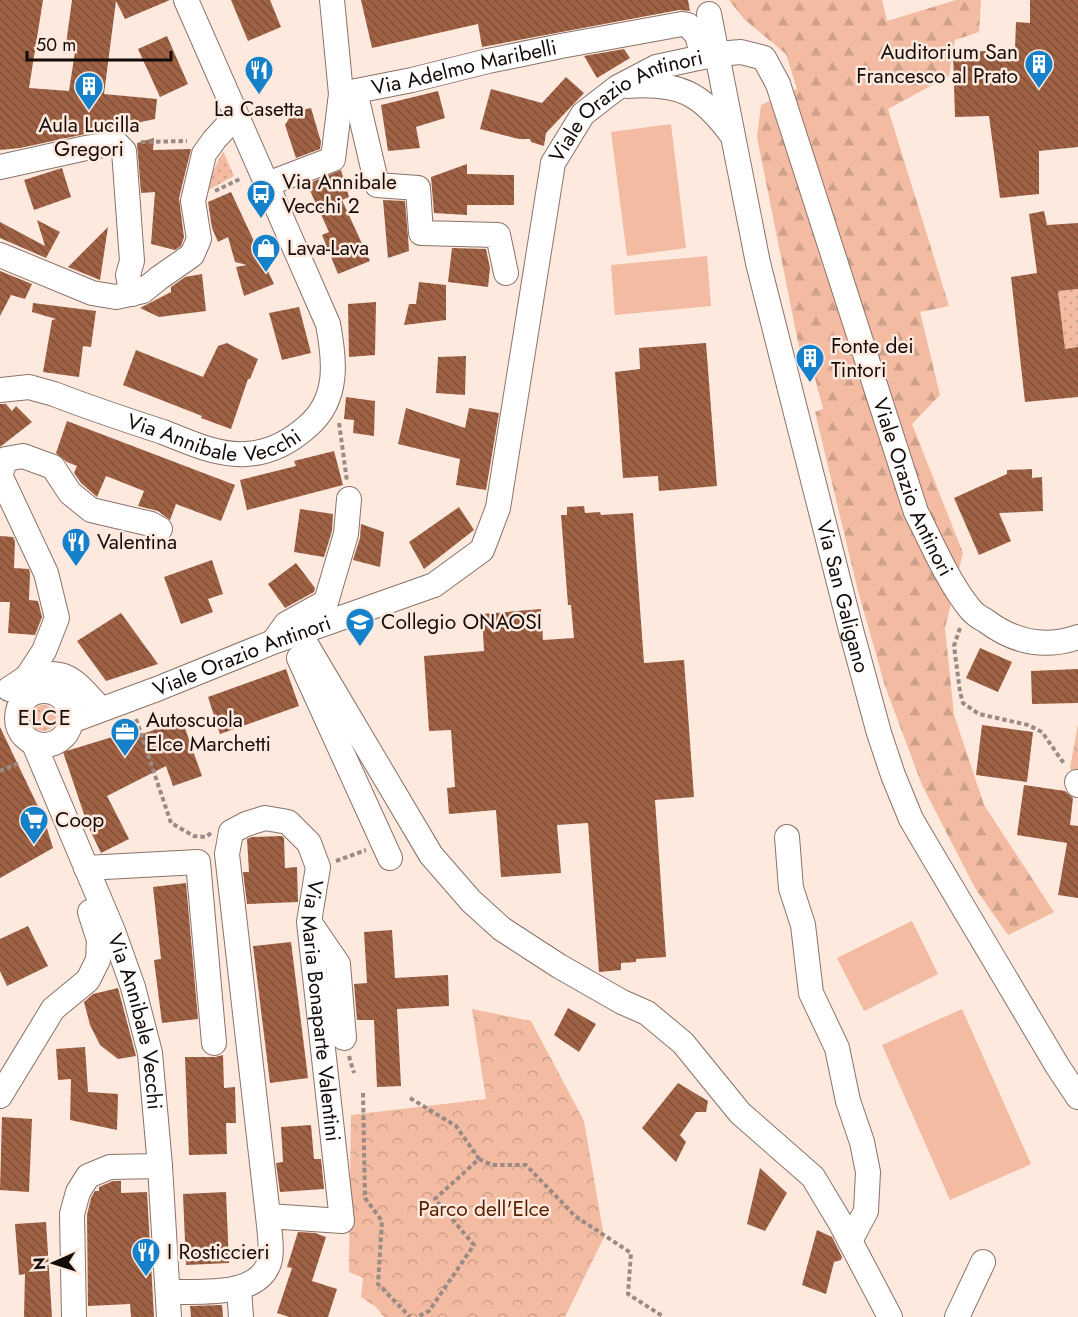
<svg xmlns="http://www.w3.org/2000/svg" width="1078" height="1317" viewBox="0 0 1078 1317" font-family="Jost,sans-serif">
  <defs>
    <pattern id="grass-dots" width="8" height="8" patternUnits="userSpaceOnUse" patternTransform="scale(1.5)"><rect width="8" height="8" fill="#f2bba2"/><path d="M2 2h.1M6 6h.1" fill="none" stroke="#cfa08a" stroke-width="1.8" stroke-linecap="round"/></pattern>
    <pattern id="forest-firs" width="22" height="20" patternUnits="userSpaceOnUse" patternTransform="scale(1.5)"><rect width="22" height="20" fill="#f2bba2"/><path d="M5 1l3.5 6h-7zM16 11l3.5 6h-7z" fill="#cfa08a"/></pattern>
    <pattern id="park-crowns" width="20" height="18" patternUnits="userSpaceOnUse" patternTransform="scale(1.5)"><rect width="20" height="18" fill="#f2bba2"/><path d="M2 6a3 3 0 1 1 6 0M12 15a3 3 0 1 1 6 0" fill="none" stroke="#cfa08a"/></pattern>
    <pattern id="building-back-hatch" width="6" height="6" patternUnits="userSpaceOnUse" patternTransform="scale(1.5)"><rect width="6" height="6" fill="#9f6245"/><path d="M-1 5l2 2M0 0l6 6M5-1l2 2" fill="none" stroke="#804f38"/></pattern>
  </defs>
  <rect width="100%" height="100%" fill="#fee9df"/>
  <!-- grass -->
  <path fill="url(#grass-dots)" d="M223 151 234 176 203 193Z
    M1078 289V347L1065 349 1058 291Z
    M30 718a13 13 0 1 1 26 0a13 13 0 1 1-26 0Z"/>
  <!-- forest -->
  <path fill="url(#forest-firs)" d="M729 0H882L887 21 956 0H981L979 32 955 40 949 76 888 109 949 306 920 312 940 395 912 424 963 553 945 628 954 715 984 805 1054 912 1008 935 975 888 922 785 885 686 858 591 815 412 823 409 809 355 801 357 757 137 761 105 797 89 786 54 744 19Z"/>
  <!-- park -->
  <path fill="url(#park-crowns)" d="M1078 724V780L1070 768Z
    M472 1009 531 1021 584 1121 604 1237 565 1317H384L376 1307 361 1297 363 1278 349 1272 351 1115 486 1099Z"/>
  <!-- pitch -->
  <path fill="#f2bba2" d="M671 124 686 248 627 256 611 132Z
    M707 256 711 306 615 315 611 265Z
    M912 921 938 974 864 1011 837 958Z
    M962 1009 1031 1164 950 1200 882 1045Z"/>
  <!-- building -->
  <path fill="url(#building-back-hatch)" d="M0 0H43L29 88 69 91 76 45 66 44 72 0H170L125 19 116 1 104 94 157 99 155 119 20 148 0 150Z
    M231 0H270L281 27 248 41Z
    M361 0H688L690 11 679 10 482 47 478 24 372 48Z
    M1030 0H1078V147L1039 151V194L1000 198 989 116 955 117 953 53 1015 49 1016 22 1030 23Z
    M167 36 188 84 160 97 138 49Z
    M624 49 630 58 597 78 584 56Z
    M566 77 584 93 546 133 544 146 531 142 530 139H519L480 129 491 89 542 103Z
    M438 91 445 118 416 127 420 148 388 151 381 105Z
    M311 108 321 142 320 149 296 158 285 125 293 112Z
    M154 138 153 150 191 149 179 198 184 237 181 246 175 250 151 244 155 192 141 193 137 143Z
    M467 164V174L514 175V205H467V215L434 213 431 177Z
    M62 168 71 197 34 210 24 180Z
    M341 170 349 197 342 200 370 261 338 274 322 235 329 232 307 184Z
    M231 192 274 284 244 296 236 267 247 265 235 262 228 237 218 242 212 228 208 202Z
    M383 200 405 201 408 237 409 251 388 258Z
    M1044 211 1047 225 1078 223V289L1058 291 1065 349 1078 347V397L1025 402 1011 277 1037 273 1029 214Z
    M37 220 60 232 46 258 0 238V222L45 246Z
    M108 227 100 280 68 267Z
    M452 248 486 249 490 268 488 287 448 282Z
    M0 271 32 284 25 299 11 295 0 316Z
    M202 274 206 311 159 317 140 308 171 292V287L185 277Z
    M419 282 446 285V320L404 325 409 304H416Z
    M376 302 375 355 349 357 348 304Z
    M33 303 96 311 91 347 83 346 79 377 43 372 52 320 56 319 32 312Z
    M299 307 311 353 282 360 269 313Z
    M227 343 258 359 250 379H248L231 429 201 418 202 416 123 385 136 350 203 377 218 346Z
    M706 343 717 486 659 491 658 476 623 478 615 372 640 369 639 348Z
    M466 356 465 395 436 393 438 357Z
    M346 397 375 401 374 436 353 433 354 420 344 419Z
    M0 404H6L12 411 16 406 32 422 0 447Z
    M406 408 465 428 469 408 499 413 486 490 456 485 460 459 398 444Z
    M67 421 235 485 221 521 176 504 170 520 158 511 138 506 144 491 106 476 97 497 81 483 74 473 77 466 67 462 56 453Z
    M334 451 343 485 247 510 240 480 296 466 294 461Z
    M1032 469V478L1042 477 1043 511 999 513 1011 541 979 555 954 498 1007 474V470Z
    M584 506 585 513 600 512 601 515 633 513 644 663 684 660 694 797 655 800 666 957 636 959V962L621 963V970L599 972 588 823 557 825 561 873 501 877 496 810 449 814 447 788 455 787 451 730 429 731 424 656 484 651 482 614 541 609 543 640 574 638 571 605H568L561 515H567V507Z
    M459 507 474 530 424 569 409 542Z
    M300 509 333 514 332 531 324 557 294 552Z
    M361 524 384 532 380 567 353 560 360 538Z
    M0 536 13 537 15 541 14 568 29 569 30 573 29 600 38 601 42 617 35 635 8 633 10 602H0Z
    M212 560 223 594 208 599 213 612 181 624 164 577Z
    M296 563 315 588 314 592 285 608 268 584Z
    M121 613 158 664 106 681 77 641Z
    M980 648 1012 662 998 692 966 678Z
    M286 669 299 706 220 734 208 697Z
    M1078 669V703L1032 704 1031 671Z
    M182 720 202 776 173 786 166 766 107 796 129 839 101 853 88 826 63 752 109 738 133 733 134 737Z
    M982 725 1033 732 1027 782 976 775Z
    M0 727 44 819 53 848 0 878Z
    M1024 785 1065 791 1073 798 1070 825 1078 826V898L1058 895 1067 843 1017 835Z
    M282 836 284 838 285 868 297 867 298 902 247 904 243 872H249L247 839 252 837Z
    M186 883 198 1019 162 1023 154 960 161 959 153 887Z
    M28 926 48 966 7 986 0 971V939Z
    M392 930 395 978 448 975 449 1006 397 1009 401 1086 377 1087 374 1020H357L354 984 367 983 364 932Z
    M291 942 308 1078 270 1083 253 946Z
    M118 988 136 1056 118 1059 100 1045 90 1025 84 1002 93 994Z
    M568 1008 596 1024 579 1052 554 1035Z
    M85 1047 88 1092 118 1094 117 1130 70 1120 71 1079 58 1080 56 1049Z
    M223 1055 224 1088 235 1087 236 1123H226L227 1154 189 1155 185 1057H215Z
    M678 1083 708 1101 706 1112H696L680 1135 686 1142 676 1162 642 1128Z
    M2 1117 32 1119 29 1192 0 1190Z
    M311 1125 314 1159H321L324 1189 280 1192 276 1163 283 1162 281 1127Z
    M760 1168 787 1193 765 1231 747 1224Z
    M113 1181H121V1193L147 1192 154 1317H131L130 1304 88 1306 87 1215 91 1198 95 1191H99V1187Z
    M226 1192 229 1263 186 1265 183 1194Z
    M46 1222 52 1317H24L25 1274 19 1275 15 1224Z
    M817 1230 832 1237 842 1257 841 1260 834 1262 826 1294 802 1285Z
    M298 1232 315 1233 326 1237 312 1281 337 1289 328 1317H289L277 1313 292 1268 287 1267Z
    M222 1305 223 1317H191L190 1306Z"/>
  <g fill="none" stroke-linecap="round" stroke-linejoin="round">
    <!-- minor casing -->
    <g stroke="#8a7369" stroke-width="26">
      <g id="minor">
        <path id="s1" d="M709 14 758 263 851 630 879 733 893 775 911 819 928 848 1058 1067 1078 1097"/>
        <path d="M627 86C680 82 701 93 732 135"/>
        <path id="s2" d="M341 94 412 80 488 61 561 46 682 24 688 25 697 35 703 57"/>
        <path d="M340 103 358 104 377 185 418 188 421 233 498 235 506 273"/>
        <path d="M0 167 86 148 116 143 124 151 132 261 128 275 132 294"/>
        <path d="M265 185 333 159 341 94 332 0"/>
        <path d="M0 255 92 293 116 297 143 291 159 278 192 255 199 239 193 201 204 154 214 140 236 116"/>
        <path id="s3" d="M0 390 29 387 54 394C90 408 126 420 163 432 189 442 217 456 246 454 270 453 290 442 308 426 339 399 335 361 328 324L186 0"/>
        <path d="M300 634 431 855 471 901 502 929 559 966 622 1002 647 1013 683 1043 740 1113 813 1177 840 1222 890 1317"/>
        <path d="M276 638 286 624 326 602 346 534 349 499"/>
        <path d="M299 658 390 858"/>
        <path d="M27 677C69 667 74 681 101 709"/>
        <path d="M9 689 27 677 44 651 57 618 46 573 0 475 6 459 23 456 53 467 70 493 91 510 151 524 160 529"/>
        <circle cx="44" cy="718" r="27"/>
        <path id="s4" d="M71 721 157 689 273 642 434 585 482 550 498 508 553 163 583 114 618 87 656 67 717 54 741 52 764 58 778 84 916 512C933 545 948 582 971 610 975 615 981 618 986 621 1014 642 1044 649 1078 637"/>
        <path id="s5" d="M34 744 113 931 133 987 150 1053 160 1166 169 1317"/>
        <path d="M1077 782 1078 785"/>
        <path d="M787 837 791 888 803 925 811 993 837 1048 848 1101 862 1142 868 1172 866 1211 850 1241"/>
        <path d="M86 868 198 862 214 1043"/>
        <path d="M312 926 338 964 344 1038"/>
        <path d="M0 1096 53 1009 88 980 98 960 99 940 90 912"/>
        <path d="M239 1289 241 1317"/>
        <path id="s6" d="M168 1292C198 1291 257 1298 269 1263 273 1252 269 1228 268 1216L227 854 231 832 246 824 265 818 288 822 309 843 318 867 309 922 342 1221 268 1216"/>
        <path d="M74 1317 72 1214 78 1192 88 1176 110 1167 160 1166"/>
        <path d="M957 1317 983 1262"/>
      </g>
    </g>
    <!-- path -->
    <path stroke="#9a8b84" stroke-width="4" stroke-dasharray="4.5 3" stroke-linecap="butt" d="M141 142 187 141
      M215 191 242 178
      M339 423 347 481
      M960 628 954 646 960 692 963 703 979 714 1028 725 1042 732 1065 765
      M136 719 171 823 194 836 206 837 211 833
      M0 771 19 763
      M336 861 366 850
      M349 1056 354 1073
      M363 1093 365 1198 382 1221 378 1284 410 1317
      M410 1098 456 1126 479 1159 435 1199 474 1245 429 1311 417 1317
      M479 1159 492 1165H526L575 1216 631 1253 628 1294 664 1317"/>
    <!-- minor -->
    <use href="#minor" stroke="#fff" stroke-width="24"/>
  </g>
  <!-- icons -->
  <defs>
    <g id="building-pin" transform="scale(1.5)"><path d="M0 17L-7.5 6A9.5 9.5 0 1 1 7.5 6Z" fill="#1581cb" stroke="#fee9df"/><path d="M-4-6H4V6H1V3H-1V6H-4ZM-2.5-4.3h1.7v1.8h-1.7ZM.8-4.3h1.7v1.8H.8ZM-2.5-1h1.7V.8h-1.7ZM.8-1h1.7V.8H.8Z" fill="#fff"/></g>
    <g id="restaurant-pin" transform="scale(1.5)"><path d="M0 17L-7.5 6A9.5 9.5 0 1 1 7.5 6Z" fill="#1581cb" stroke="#fee9df"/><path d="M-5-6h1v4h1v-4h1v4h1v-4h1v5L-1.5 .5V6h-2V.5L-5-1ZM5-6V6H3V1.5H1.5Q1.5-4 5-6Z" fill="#fff"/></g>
    <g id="bus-pin" transform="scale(1.5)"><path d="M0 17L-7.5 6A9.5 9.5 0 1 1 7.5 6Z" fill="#1581cb" stroke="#fee9df"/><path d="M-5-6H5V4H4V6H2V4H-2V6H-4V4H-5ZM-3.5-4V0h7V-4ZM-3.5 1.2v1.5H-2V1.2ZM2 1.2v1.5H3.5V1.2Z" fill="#fff"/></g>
    <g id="shop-pin" transform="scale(1.5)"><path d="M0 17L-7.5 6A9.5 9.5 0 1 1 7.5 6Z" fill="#1581cb" stroke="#fee9df"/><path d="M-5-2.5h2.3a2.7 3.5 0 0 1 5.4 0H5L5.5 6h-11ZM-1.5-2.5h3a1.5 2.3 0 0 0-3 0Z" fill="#fff"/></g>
    <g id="school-pin" transform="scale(1.5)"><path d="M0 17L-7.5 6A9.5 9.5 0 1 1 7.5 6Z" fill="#1581cb" stroke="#fee9df"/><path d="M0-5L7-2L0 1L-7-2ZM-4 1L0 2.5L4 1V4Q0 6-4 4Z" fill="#fff"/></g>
    <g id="office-pin" transform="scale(1.5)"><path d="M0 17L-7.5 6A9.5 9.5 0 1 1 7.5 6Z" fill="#1581cb" stroke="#fee9df"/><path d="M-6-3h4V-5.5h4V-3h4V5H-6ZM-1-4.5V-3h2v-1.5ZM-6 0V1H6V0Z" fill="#fff"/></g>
    <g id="supermarket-pin" transform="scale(1.5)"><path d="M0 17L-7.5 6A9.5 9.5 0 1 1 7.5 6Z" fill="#1581cb" stroke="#fee9df"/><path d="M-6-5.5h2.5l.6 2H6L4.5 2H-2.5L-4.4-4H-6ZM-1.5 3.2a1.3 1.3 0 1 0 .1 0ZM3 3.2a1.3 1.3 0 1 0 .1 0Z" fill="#fff"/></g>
  </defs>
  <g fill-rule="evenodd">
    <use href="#building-pin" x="1039" y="64"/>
    <use href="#restaurant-pin" x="259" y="70"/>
    <use href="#building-pin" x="89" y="86"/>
    <use href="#bus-pin" x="261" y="194"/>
    <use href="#shop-pin" x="266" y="248"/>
    <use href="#building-pin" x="810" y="358"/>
    <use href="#restaurant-pin" x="76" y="542"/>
    <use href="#school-pin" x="360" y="622"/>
    <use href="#office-pin" x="125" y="732"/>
    <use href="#supermarket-pin" x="34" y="820"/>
    <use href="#restaurant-pin" x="146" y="1252"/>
  </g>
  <g text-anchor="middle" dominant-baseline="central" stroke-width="5" stroke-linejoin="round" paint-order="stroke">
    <!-- poi labels -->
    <g font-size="21" fill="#140c08" stroke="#fee9df" text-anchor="start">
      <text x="1018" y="52" text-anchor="end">Auditorium San<tspan x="1018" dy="24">Francesco al Prato</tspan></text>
      <text x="259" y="109" text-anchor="middle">La Casetta</text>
      <text x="89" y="125" text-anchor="middle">Aula Lucilla<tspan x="89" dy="24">Gregori</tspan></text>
      <text x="282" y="182">Via Annibale<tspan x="282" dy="24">Vecchi 2</tspan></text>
      <text x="287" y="248">Lava-Lava</text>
      <text x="831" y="346">Fonte dei<tspan x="831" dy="24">Tintori</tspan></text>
      <text x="97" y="542">Valentina</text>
      <text x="381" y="622">Collegio ONAOSI</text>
      <text x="146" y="720">Autoscuola<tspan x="146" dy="24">Elce Marchetti</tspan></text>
      <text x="55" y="820">Coop</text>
      <text x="167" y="1252">I Rosticcieri</text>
    </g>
    <!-- street labels -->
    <g font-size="21" fill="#140c08" stroke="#fee9df">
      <text stroke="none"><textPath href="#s2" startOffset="126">Via Adelmo Maribelli</textPath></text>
      <text stroke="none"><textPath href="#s4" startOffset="939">Viale Orazio Antinori</textPath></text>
      <text stroke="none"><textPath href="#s3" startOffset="224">Via Annibale Vecchi</textPath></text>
      <text stroke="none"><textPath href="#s4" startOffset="1551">Viale Orazio Antinori</textPath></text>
      <text stroke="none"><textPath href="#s1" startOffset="598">Via San Galigano</textPath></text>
      <text stroke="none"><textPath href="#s4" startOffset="183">Viale Orazio Antinori</textPath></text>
      <text stroke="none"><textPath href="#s6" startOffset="806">Via Maria Bonaparte Valentini</textPath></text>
      <text stroke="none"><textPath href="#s5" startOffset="297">Via Annibale Vecchi</textPath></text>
    </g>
    <!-- park labels -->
    <g font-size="21" fill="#5b2000" stroke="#fee9df">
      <text x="484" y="1209">Parco dell'Elce</text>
    </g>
    <!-- neighbourhood labels -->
    <g font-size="22" letter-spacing="1.5" fill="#140c08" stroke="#fee9df">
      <text x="45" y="717">ELCE</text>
    </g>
  </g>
  <!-- north arrow -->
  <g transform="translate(54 1263) rotate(267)" stroke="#fee9df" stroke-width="4.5" paint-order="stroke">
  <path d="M0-4.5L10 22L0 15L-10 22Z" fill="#140c08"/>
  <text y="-9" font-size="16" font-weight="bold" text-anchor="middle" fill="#140c08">N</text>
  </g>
  <!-- scale -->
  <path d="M27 51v9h144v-9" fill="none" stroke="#140c08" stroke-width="3"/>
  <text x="36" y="51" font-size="18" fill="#140c08" stroke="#fee9df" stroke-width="4.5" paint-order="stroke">50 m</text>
</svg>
